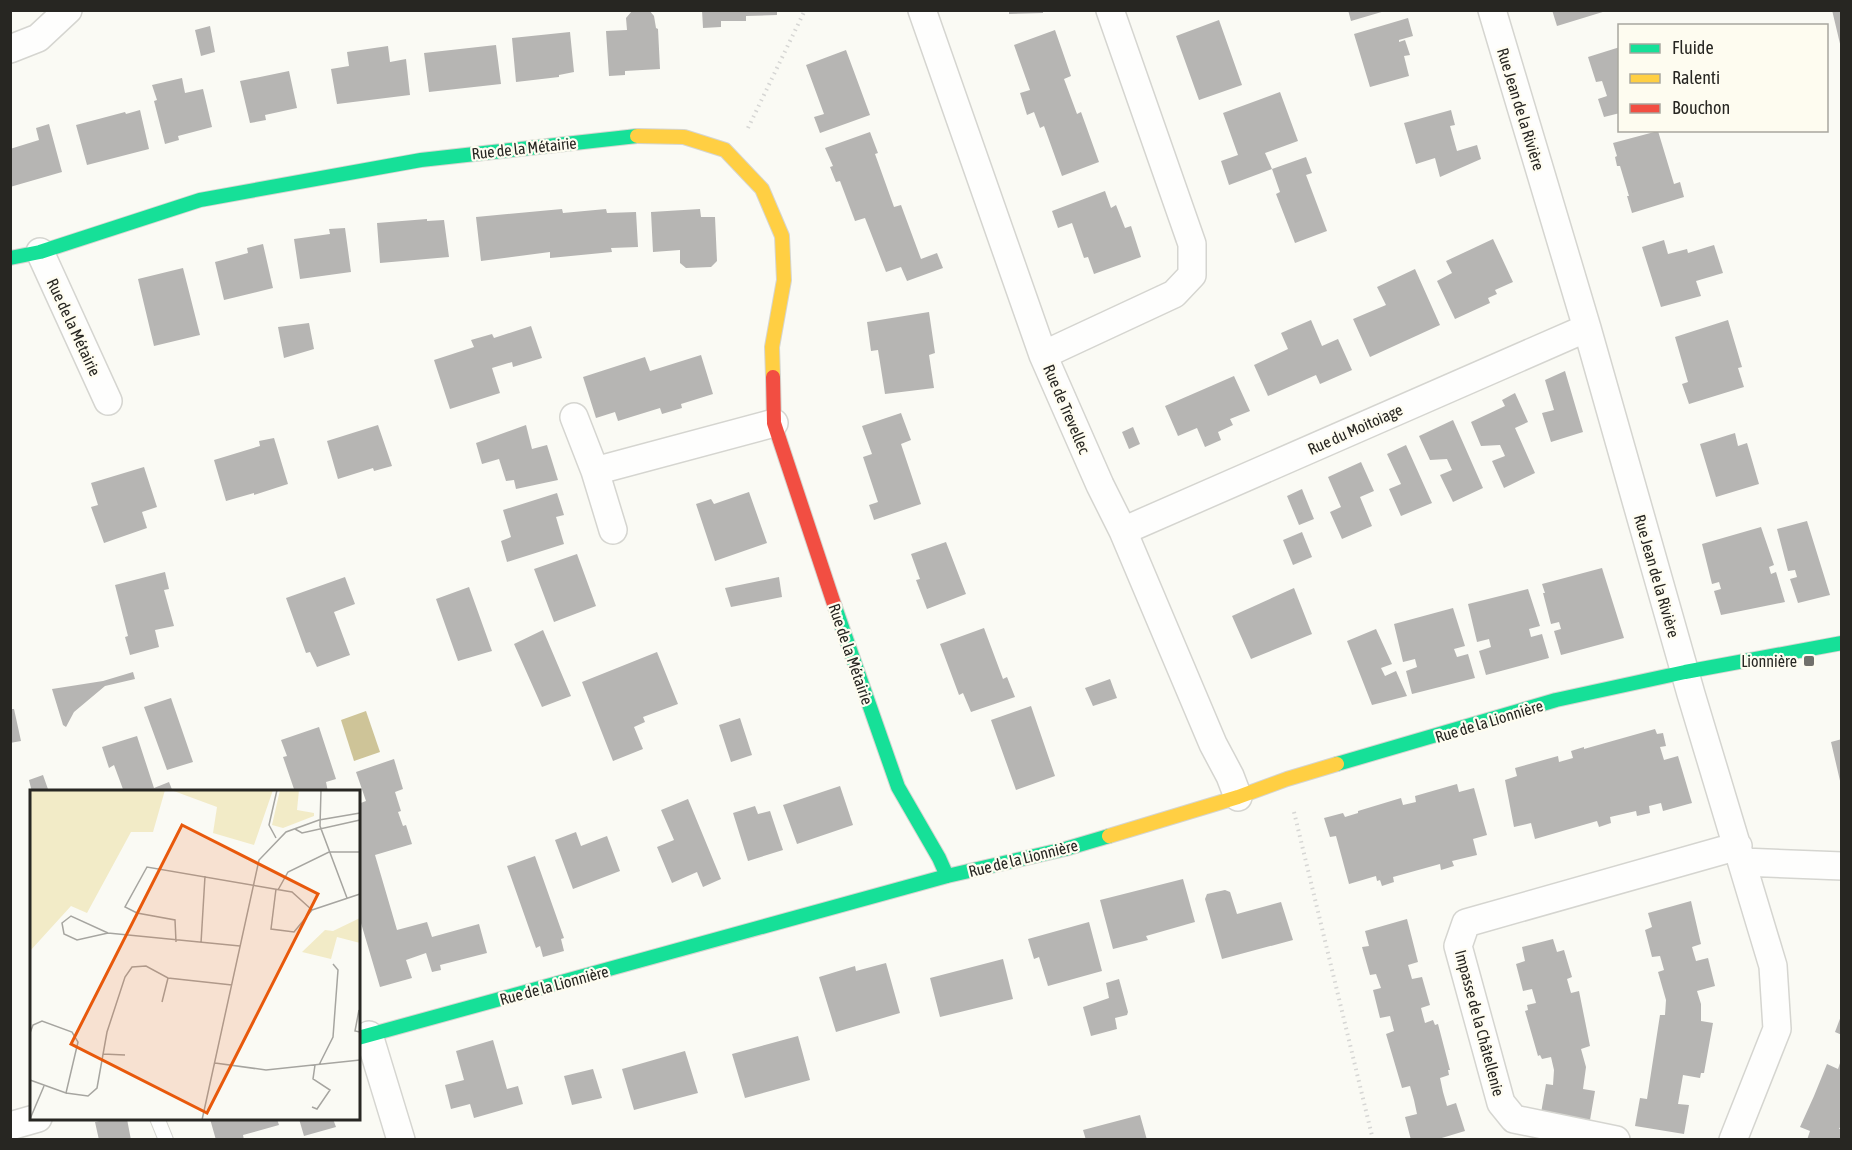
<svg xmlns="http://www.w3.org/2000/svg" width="1852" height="1150" viewBox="0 0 1852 1150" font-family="'Asap Condensed',sans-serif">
  <rect width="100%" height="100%" fill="#fafaf4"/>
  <!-- water -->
  <path fill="#cec498" d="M366 711 380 752 354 761 341 720Z"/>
  <!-- building -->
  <path fill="#b6b5b3" d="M649 10 654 16 656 28 658 29 660 69 625 71V75L609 76 606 31 627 30 626 18 632 11Z
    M702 10H777V15L746 16V21H721V27L703 28Z
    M1009 10H1043V13L1009 14Z
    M1348 10H1385V11L1351 21Z
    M1552 10H1606V11L1557 26Z
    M1832 10H1842V48H1841Z
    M1408 18 1413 36 1399 40V42L1405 40 1410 55 1404 56 1409 76 1370 87 1354 34Z
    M1219 20 1242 85 1199 100 1176 36Z
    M210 26 215 52 201 56 195 30Z
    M1055 30 1071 76 1064 79 1077 114 1081 112 1099 162 1062 176 1044 126 1040 128 1034 112 1027 115 1020 93 1030 90 1014 45Z
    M570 32 574 72 559 75V77L516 82 512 38Z
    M496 45 501 84 429 92 424 53Z
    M388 46 390 62 406 59 410 95 337 104 331 69 349 66 347 52Z
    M1620 47V113L1604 117 1598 99 1607 96 1602 81 1596 82 1588 57Z
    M846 50 870 115 820 133 814 117 824 114 806 65Z
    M289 71 297 108 265 115 266 120 250 123 240 81Z
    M182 78 185 93 203 89 212 127 178 136 179 140 165 144 154 101 157 100 152 85Z
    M1280 92 1298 141 1265 153 1272 169 1229 185 1221 161 1238 155 1223 113Z
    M140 110 149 149 87 165 76 125 125 112 126 114Z
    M1451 110 1455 125 1450 126 1457 151 1477 145 1481 159 1440 177 1435 158 1416 164 1404 123Z
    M49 124 62 172 10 187V149L39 140 36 128Z
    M1658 131 1674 184 1680 182 1684 197 1632 213 1627 196H1629L1620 166H1617L1615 157 1617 156 1613 143Z
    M870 132 878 153 875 154 894 207 901 205 921 259 937 253 943 268 907 281 901 267 886 272 865 218 855 221 840 181 836 182 830 167 833 166 825 148Z
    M1306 157 1312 173 1306 175 1327 231 1295 243 1276 194 1280 192 1272 169Z
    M1105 191 1111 208 1116 205 1125 228 1131 226 1141 257 1094 274 1088 257 1084 258 1072 223 1058 228 1052 211Z
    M562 209 563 213 606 209 607 213 636 212 638 247 611 248 612 252 550 258V252L481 261 476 217Z
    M700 209 701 217H715L717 261 711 267 686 268 680 263V250L653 252 651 212Z
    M427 219V221L444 220 449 257 380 263 377 223Z
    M345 228 351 272 300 279 294 239 330 234 329 229Z
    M1493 239 1513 282 1495 290 1497 294 1488 298 1490 303 1455 319 1437 281 1452 273 1446 261Z
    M1664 240 1668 254 1687 249 1688 253 1714 245 1723 273 1696 281 1701 296 1661 307 1642 247Z
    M263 244 273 288 224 300 215 262 248 253 247 248Z
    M183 268 200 335 154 346 138 279Z
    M1415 269 1440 325 1370 357 1353 319 1386 305 1377 287Z
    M929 312 935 353 929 355 934 388 885 394 878 350 871 351 867 322Z
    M1311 320 1322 346 1338 339 1352 370 1320 384 1316 375 1268 396 1254 365 1288 349 1281 333Z
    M1728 320 1742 367 1738 368 1744 387 1689 404 1682 384 1688 382 1675 337Z
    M309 323 314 349 284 358 278 327Z
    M531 326 542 358 513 367 512 362 492 368 500 393 450 409 434 360 474 347 471 340 492 334 494 338Z
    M701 355 713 394 681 404 682 408 662 414 660 408 618 421 615 412 596 418 583 377 645 357 650 371Z
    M1565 371 1583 432 1551 442 1542 413 1554 410 1545 380Z
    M1234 376 1250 411 1230 419 1233 425 1218 432 1221 440 1205 447 1197 428 1178 436 1165 406Z
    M1515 393 1528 422 1515 428 1535 473 1504 488 1492 461 1505 456 1500 445 1481 446 1471 422 1505 406 1502 400Z
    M901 413 911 440 901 444 921 504 874 520 869 505 878 502 863 457 872 454 862 426Z
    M1453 420 1483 488 1453 502 1440 475 1452 470 1447 459 1430 460 1419 436Z
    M378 425 392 466 374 471 373 468 338 479 327 441Z
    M526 425 532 449 547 445 558 480 516 489 514 480 506 481 499 459 482 464 476 443Z
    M1133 427 1140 444 1129 449 1122 432Z
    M1735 433 1738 446 1747 443 1759 484 1716 497 1700 444Z
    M274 438 288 484 254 495V493L226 501 214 460 260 446 259 441Z
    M1406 445 1432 503 1401 516 1389 489 1401 484 1387 454Z
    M1361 462 1374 491 1360 497 1372 526 1342 539 1330 512 1341 507 1328 477Z
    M144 467 157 507 142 512 147 528 104 543 91 507 98 505 91 483Z
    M1302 489 1314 519 1299 525 1287 496Z
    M749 492 767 543 715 561 696 504 711 499 714 504Z
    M557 493 564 515 556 517 564 544 507 562 501 541 511 537 503 510Z
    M1807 521 1830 595 1798 603 1790 579 1797 577 1795 570 1788 571 1777 529Z
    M1761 527 1774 565 1769 567 1771 574 1776 572 1785 602 1721 615 1714 591 1721 589 1719 582 1712 584 1702 544Z
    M1302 532 1312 557 1293 565 1283 540Z
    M946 542 966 594 927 609 916 580 920 579 911 554Z
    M577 554 596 606 554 622 534 569Z
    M1602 568 1624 638 1561 655 1554 631 1561 629 1559 622 1551 624 1543 593H1545L1542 584Z
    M165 572 169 589 164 590 174 626 155 630 159 647 130 655 125 637 128 636 115 585Z
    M345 577 355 604 334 612 350 655 317 667 310 652 306 653 286 598Z
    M779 577 782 597 731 607 725 588Z
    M469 587 492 651 458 661 436 599Z
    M1294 588 1312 634 1251 659 1232 616Z
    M1528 589 1540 626 1529 629 1531 637 1542 634 1549 658 1486 675 1479 651 1491 647 1489 639 1477 642 1468 604Z
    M1453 608 1465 646 1454 649 1457 657 1468 654 1475 678 1412 694 1406 671 1417 667 1415 659 1403 662 1394 624Z
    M984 628 1003 679 1007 677 1015 697 971 712 963 693 959 695 940 644Z
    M1376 629 1392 664 1381 668 1385 676 1396 671 1407 696 1372 705 1347 641Z
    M543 630 571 696 542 707 514 644Z
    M657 652 678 704 643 717 645 722 634 727 643 749 613 761 582 682Z
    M133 672 135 679 105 686 74 712 66 727 63 725 52 689 103 681Z
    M1110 679 1117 698 1093 706 1085 688Z
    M171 698 193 762 167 770 144 707Z
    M1031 706 1055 776 1016 790 991 720Z
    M10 709H14L21 741 10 743Z
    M740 718 752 755 731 762 719 725Z
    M319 727 336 779 326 782 328 792H295L283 757 287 756 281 740Z
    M1655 729 1657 734 1663 733 1666 746 1660 747 1664 760 1678 756 1692 803 1663 811 1661 803 1649 806 1650 813 1637 816 1636 811 1610 817 1611 823 1599 827 1597 821 1535 839 1531 823 1514 827 1505 780 1517 776 1515 768 1558 756 1559 762 1573 758 1571 751 1584 747V749Z
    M137 736 154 788 169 782 173 792H124L114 765 109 768 102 747Z
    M1842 739V785H1841L1831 742Z
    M394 759 403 789 395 792 401 811 398 812 403 826 406 825 412 844 375 855 397 930 427 922 432 937 479 924 487 953 440 965 441 970 432 972 426 953 406 960 412 978 380 987 358 913V804L366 801 356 772Z
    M43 775 49 792H32L29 780Z
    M1457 784 1459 792 1474 788 1487 835 1473 839 1477 855 1452 861 1454 866 1441 870 1440 864 1393 877 1394 882 1382 886 1380 880 1377 881 1376 876 1349 884 1336 836 1330 837 1324 818 1343 813 1345 817 1358 813V811L1401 798 1403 805 1416 802 1415 796Z
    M840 786 853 825 797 844 783 805Z
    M688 799 721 879 703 887 697 872 672 883 657 847 674 840 661 810Z
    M755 806 758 814 770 811 783 850 748 861 733 813Z
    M576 832 581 846 607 836 620 871 573 889 555 840Z
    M535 856 564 938 561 939 564 951 543 957 540 946 536 948 507 866Z
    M1183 879 1195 922 1146 936 1148 940 1113 949 1100 900Z
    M1225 890 1230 892 1237 914 1281 902 1293 940 1222 959 1205 899 1207 894Z
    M1691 901 1701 944 1692 947 1696 961 1708 958 1715 986 1697 991 1701 1004V1021L1713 1023 1704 1073H1701L1700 1078 1683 1075 1678 1104 1689 1105 1684 1134 1635 1126 1640 1098 1647 1099 1660 1015H1665L1666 1000 1658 972 1664 970 1660 956 1652 957 1645 930 1652 927 1648 913Z
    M1407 919 1418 962 1408 965 1412 979 1422 977 1430 1005 1421 1008 1425 1023 1433 1020 1435 1025 1438 1024 1450 1070H1448L1449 1075 1440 1078 1443 1092 1447 1106 1456 1103 1465 1131 1435 1140H1411L1405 1117 1417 1114 1414 1100 1410 1086 1402 1088 1386 1034 1394 1031 1390 1016 1380 1018 1373 990 1381 988 1376 974 1370 975 1362 947 1369 946 1365 931Z
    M1089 922 1102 971 1048 986 1039 957 1034 959 1028 939Z
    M1553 939 1557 952 1564 950 1572 977 1567 979 1571 993 1579 991 1590 1046 1581 1049 1586 1067 1583 1089 1595 1091 1590 1120 1541 1113 1546 1084 1553 1085 1554 1070 1551 1057 1542 1059 1540 1055 1538 1056 1525 1011 1528 1010 1527 1005 1536 1003 1532 989 1523 991 1516 964 1525 961 1522 947Z
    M1003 959 1013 999 940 1017 930 978Z
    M886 963 900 1013 836 1032 819 977 855 966 856 971Z
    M1119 979 1128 1012 1127 1015 1115 1018 1117 1029 1091 1036 1083 1007 1109 998 1106 983Z
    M1841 1016H1842V1035L1835 1032Z
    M798 1036 810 1080 745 1098 732 1054Z
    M493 1040 507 1089 518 1086 523 1104 474 1118 470 1104 451 1109 445 1085 464 1080 456 1051Z
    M685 1051 698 1093 634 1110 622 1069Z
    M1841 1060 1842 1124 1839 1129H1842V1140H1807L1810 1131 1800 1127 1814 1096 1827 1064 1838 1069Z
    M593 1069 602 1098 572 1105 564 1076Z
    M1140 1115 1147 1140H1086L1083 1130Z
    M108 1119H127L131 1140H99L95 1122Z
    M210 1119H277L279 1125 243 1135 244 1140H216Z
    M299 1119H333L336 1127 304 1136Z"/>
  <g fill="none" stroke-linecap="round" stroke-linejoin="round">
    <!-- lane casing -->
    <g stroke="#d5d5d0" stroke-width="16">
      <path id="lane" d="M157 1118 166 1140"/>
    </g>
    <!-- street casing -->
    <g stroke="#d5d5d0" stroke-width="30">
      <path id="street" d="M922 10 1043 355 1100 485 1123 531 1213 744 1230 776 1238 797
        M1492 10 1587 328 1691 694 1773 966 1777 1029 1733 1140
        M10 49 38 38 68 10
        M40 252 108 401
        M1043 355 1174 294 1192 275V244L1110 10
        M574 417 595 471 613 530
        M595 471 774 423
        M1123 531 1587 328
        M1742 862 1842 866
        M369 1035 401 1140
        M10 1126 38 1118
        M1616 1140 1514 1119 1501 1103 1458 946 1466 923 1738 846"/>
    </g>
    <!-- fast casing -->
    <g stroke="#d5d5d0" stroke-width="16">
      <path id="fast" d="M10 258 40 252 200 200 421 160 637 136
        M835 607 898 787 939 858 947 876
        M1337 764 1556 700 1685 672 1842 643
        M358 1038 947 876 1065 849 1109 836"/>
    </g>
    <!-- slow casing -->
    <g stroke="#d5d5d0" stroke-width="16">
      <path id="slow" d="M637 136 684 137 725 150 762 189 782 236 784 280 772 347 773 377
        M1109 836 1238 797 1287 779 1337 764"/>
    </g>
    <!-- jam casing -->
    <g stroke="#d5d5d0" stroke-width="16">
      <path id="jam" d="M773 377 774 423 835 607"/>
    </g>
    <!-- path -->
    <path stroke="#d6d6d4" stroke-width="4" stroke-dasharray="1.5 4.5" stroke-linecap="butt" d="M748 128 805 10
      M1294 812 1373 1140"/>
    <!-- lane -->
    <use href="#lane" stroke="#fefefd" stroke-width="14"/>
    <!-- street -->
    <use href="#street" stroke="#fefefd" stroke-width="27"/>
    <!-- fast -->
    <use href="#fast" stroke="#16e098" stroke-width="14"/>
    <!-- slow -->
    <use href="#slow" stroke="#ffcf43" stroke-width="14"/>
    <!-- jam -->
    <use href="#jam" stroke="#f24e42" stroke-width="14"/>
  </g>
  <!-- markers -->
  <rect fill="#71706c" stroke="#fefcf0" stroke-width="2" x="1803" y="655" width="12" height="12" rx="3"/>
  <g text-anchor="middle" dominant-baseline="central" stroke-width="4.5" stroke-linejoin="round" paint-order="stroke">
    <!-- street labels -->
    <g font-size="16" fill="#272622" stroke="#fefcf0">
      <text transform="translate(1521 109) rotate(73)">Rue Jean de la Rivière</text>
      <text transform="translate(524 148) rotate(-6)">Rue de la Métairie</text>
      <text transform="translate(74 327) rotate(65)">Rue de la Métairie</text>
      <text transform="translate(1067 409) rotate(67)">Rue de Trevellec</text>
      <text transform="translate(1355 429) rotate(-24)">Rue du Moitoiage</text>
      <text transform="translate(1657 576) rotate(74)">Rue Jean de la Rivière</text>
      <text transform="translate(851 654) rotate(71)">Rue de la Métairie</text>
      <text transform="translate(1489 721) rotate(-17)">Rue de la Lionnière</text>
      <text transform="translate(1023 858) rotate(-14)">Rue de la Lionnière</text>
      <text transform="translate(554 985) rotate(-15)">Rue de la Lionnière</text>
      <text transform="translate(1480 1023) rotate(75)">Impasse de la Châtellenie</text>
    </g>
    <!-- poi labels -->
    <g font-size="16" fill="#272622" stroke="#fefcf0" text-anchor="end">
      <text x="1797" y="661">Lionnière</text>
    </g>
  </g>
  <!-- overview -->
  <g transform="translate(30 790)">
    <rect width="330" height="330" fill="#fafaf4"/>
    <path d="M0 0H135L123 42H101L57 123 41 116 0 161ZM141 0H243L224 55 183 43 187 17ZM250 0H269L267 20 284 23V26L253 38 242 35ZM330 128V153L307 147 301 169 272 162 295 140 303 141Z" fill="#f2ebc7"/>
    <path fill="none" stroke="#a6a5a0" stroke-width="1.5" d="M291 0 290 36 317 108M265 39 272 43 330 30M246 48 239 35 247 0M246 99 241 139 264 142 282 120M248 100 258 82 299 62H330M282 120 330 104M78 143 41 126 32 133 34 144 47 150 78 143 210 156M146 152 145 130 107 123 95 117 117 77 262 102 282 120M171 153 175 86M132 212 138 188M329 220 325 241 330 242M0 243 3 235 12 231 42 242 48 252 36 303 0 290M73 264 95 265M185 273 236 280 330 270M289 275 303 247 308 180 303 174M36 303 58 306 67 298 77 242 95 187 102 177 116 176 138 188 202 195M282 317 287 319 300 300 283 289 285 275M0 329 14 296M172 330 229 70 256 42 289 30 330 23"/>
    <path fill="#e8590c" fill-opacity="0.15" stroke="#e8590c" stroke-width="3" d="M152 35 288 104 177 323 41 254Z"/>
    <rect width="330" height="330" fill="none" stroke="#272622" stroke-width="3"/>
  </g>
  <!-- border -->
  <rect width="1852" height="1150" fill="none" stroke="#272622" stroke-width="24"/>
  <!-- legend -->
  <rect x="1618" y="24" width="210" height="108" fill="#fefcf0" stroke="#a8a69e" stroke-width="1.5"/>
  <rect x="1630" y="44" width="30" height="9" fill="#16e098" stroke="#a8a69e" stroke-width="1.5"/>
  <text x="1672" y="54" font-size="18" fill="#272622">Fluide</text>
  <rect x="1630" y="74" width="30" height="9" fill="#ffcf43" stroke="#a8a69e" stroke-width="1.5"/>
  <text x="1672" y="84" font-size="18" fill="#272622">Ralenti</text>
  <rect x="1630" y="104" width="30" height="9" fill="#f24e42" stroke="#a8a69e" stroke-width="1.5"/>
  <text x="1672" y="114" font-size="18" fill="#272622">Bouchon</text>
</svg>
